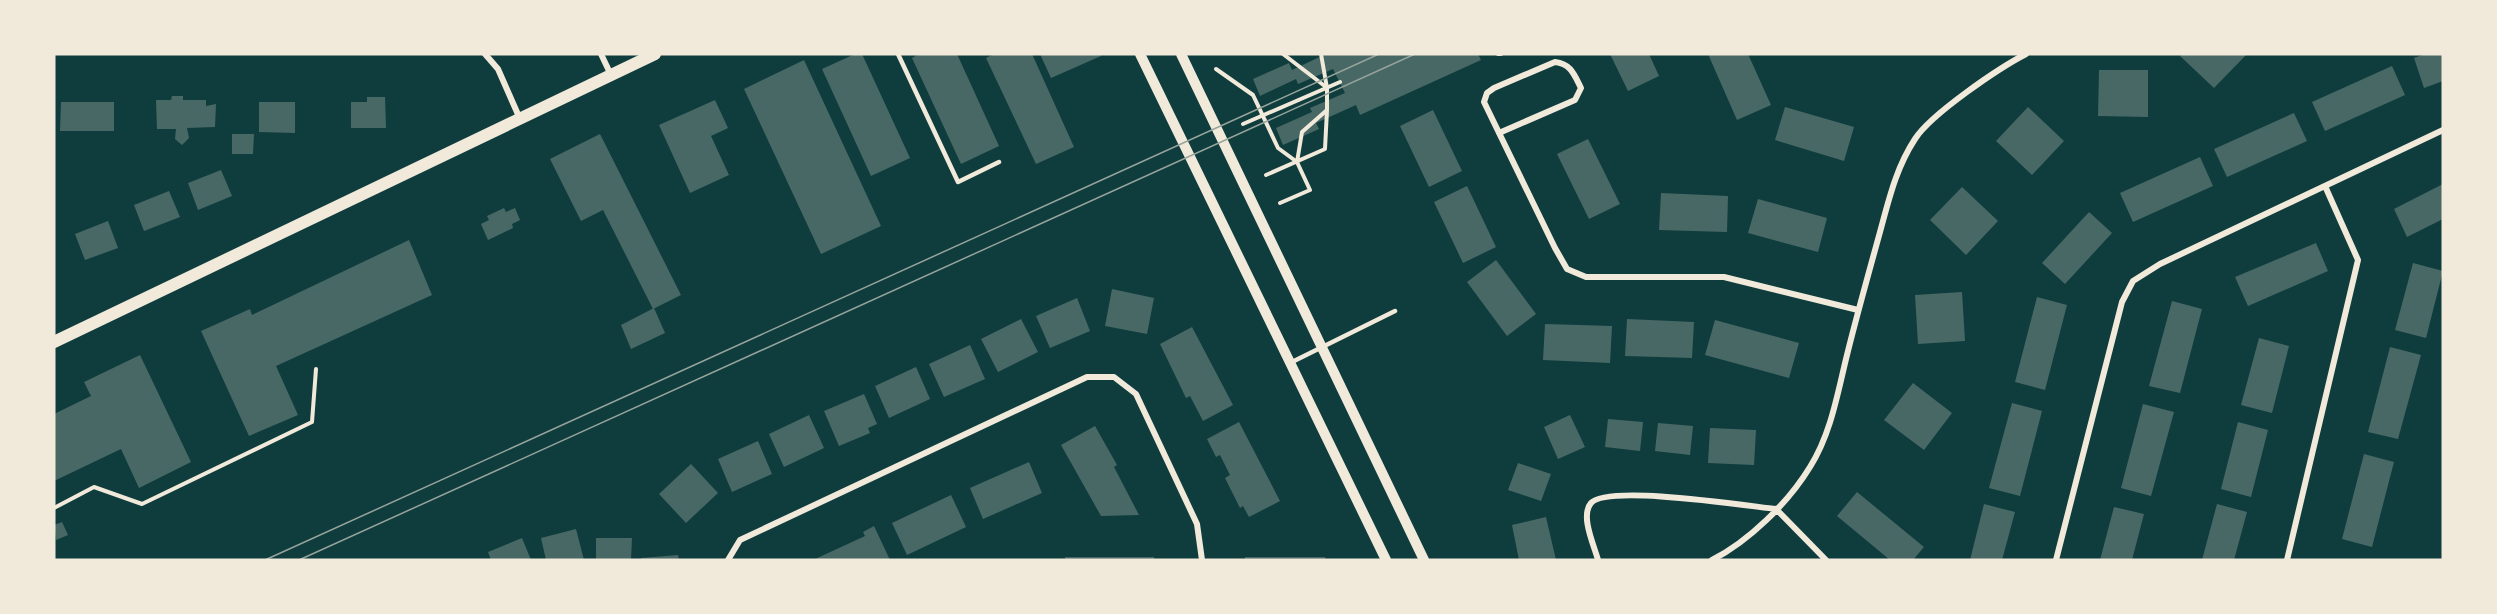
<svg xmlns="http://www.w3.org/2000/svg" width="2497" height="614" viewBox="0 0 2497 614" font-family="'Noto Sans',sans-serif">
  <rect width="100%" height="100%" fill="#0f3d3e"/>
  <!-- building -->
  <path fill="#486865" d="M855 54H862L910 158 871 176 822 69Z
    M919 54H957L999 146 961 164 912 58Z
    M994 54H1032L1074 147 1036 164 986 58Z
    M1040 54H1100L1101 56 1051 78Z
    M1326 54H1478L1481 60 1360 115 1356 105 1316 123 1319 129 1283 145 1276 128 1312 112 1310 108 1345 93 1333 69 1298 84 1296 79 1260 96 1253 79 1289 63 1292 70Z
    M1610 54H1649L1659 76 1628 91Z
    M1708 54H1748L1771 105 1737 120Z
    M2182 54H2247L2214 88 2180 56Z
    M2425 54H2443V81L2424 88 2414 58Z
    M804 60 881 226 821 254 744 89Z
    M2392 66 2405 95 2325 131 2312 102Z
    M2099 70H2148V117L2098 116Z
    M172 96H183V100H206V106L216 104 215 127 187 128 189 138 182 145 175 139 176 129H157L156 100H171Z
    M367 97H385L386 128H351V102H367Z
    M715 100 728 128 711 136 729 175 690 193 659 125Z
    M61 102H114V131H60Z
    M259 102H295V133L259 132Z
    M1785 107 1854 127 1844 161 1775 140Z
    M2028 107 2064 141 2032 175 1996 141Z
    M1433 110 1462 171 1429 187 1400 126Z
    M2294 113 2307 141 2227 177 2214 149Z
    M232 134H254L253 154H232Z
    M600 134 681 295 653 309 603 210 581 221 550 159Z
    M1588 139 1620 204 1589 219 1557 154Z
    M2200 157 2213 186 2133 222 2120 193Z
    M221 170 232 196 198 210 188 183Z
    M2443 184V219L2407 237 2394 209Z
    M1467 186 1496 247 1463 263 1434 202Z
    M1962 187 1998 221 1966 255 1930 220Z
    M169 191 180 217 144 231 134 205Z
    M1661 193 1728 196 1727 232 1659 230Z
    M1758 199 1827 218 1818 252 1748 233Z
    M504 208 506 212 515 208 520 220 512 224 513 228 488 240 481 224 489 220 487 216Z
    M2089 212 2112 233 2065 284 2042 263Z
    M108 221 118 248 85 260 75 234Z
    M409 240 432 295 276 366 298 415 249 436 201 331 250 309 252 315Z
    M2316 243 2328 271 2248 306 2235 277Z
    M1496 260 1536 314 1507 336 1467 282Z
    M2413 263 2443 271 2426 338 2395 330Z
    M1112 289 1154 298 1147 334 1105 326Z
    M1962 292 1965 341 1918 344 1915 295Z
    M2037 297 2067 305 2045 390 2015 382Z
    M1077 298 1090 331 1050 348 1036 316Z
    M2172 301 2202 309 2180 393 2149 386Z
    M654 308 665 333 631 349 621 325Z
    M1021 319 1038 352 998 372 981 339Z
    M1627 319 1694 322 1692 358 1625 356Z
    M1715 320 1799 343 1789 378 1705 355Z
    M1545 324 1612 326 1610 363 1543 360Z
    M1192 327 1233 405 1203 421 1190 396 1186 398 1160 344Z
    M2259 338 2289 346 2272 413 2241 405Z
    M970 345 985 379 944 397 929 364Z
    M2390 347 2421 355 2398 439 2368 432Z
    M140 355 191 462 139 488 121 449 54 481V414L91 396 84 382Z
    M916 367 930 399 889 418 875 386Z
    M1913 383 1952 413 1924 450 1884 420Z
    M864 394 877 424 868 428 870 433 839 446 824 411Z
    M2012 403 2042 411 2020 496 1989 488Z
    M2143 404 2174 412 2151 496 2121 488Z
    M809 415 824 448 784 467 769 434Z
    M1570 415 1585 447 1558 459 1544 427Z
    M1608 419 1643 422 1640 451 1605 447Z
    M1239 422 1280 501 1249 517 1243 506 1240 508 1225 478 1230 475 1220 455 1216 457 1207 439Z
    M2238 422 2268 430 2251 497 2221 489Z
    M1658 423 1693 426 1690 455 1655 451Z
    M1095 426 1117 465 1114 467 1139 515 1101 516 1061 445Z
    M1710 428 1756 430 1754 465 1708 463Z
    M758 441 772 474 732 492 718 459Z
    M2364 454 2394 462 2372 547 2342 539Z
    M1029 462 1042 493 983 519 970 488Z
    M1518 463 1551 474 1541 501 1508 490Z
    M691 464 718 493 686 523 659 494Z
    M1857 492 1924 547 1913 560H1890L1837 516Z
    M951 495 966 527 907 555 892 523Z
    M1984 504 2015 512 2002 560H1970Z
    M2217 504 2247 512 2234 560H2202Z
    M2114 507 2144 514 2132 560H2100Z
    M1546 517 1556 560H1519L1512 525Z
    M62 522 68 535 56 540 54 525Z
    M874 526 890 560H813L865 536 863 532Z
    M576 529 584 560H546L541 538Z
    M522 538 531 560H491L488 552Z
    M596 538H632L631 560H596Z
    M678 555 679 560H641V558Z
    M1065 557H1154V560H1065Z
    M1245 557H1325L1326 560H1245Z"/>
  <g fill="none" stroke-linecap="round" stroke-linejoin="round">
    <!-- path -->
    <path stroke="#f1e9da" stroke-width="4" d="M1283 54 1326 87
      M1498 54H1501
      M1216 69 1253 95 1278 148 1297 162 1310 190 1280 203
      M1243 124 1340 82
      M1297 162 1302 132 1327 110V88L1321 54
      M1266 175 1325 149 1327 110
      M54 508 94 487 142 504 312 422 316 369"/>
    <!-- service -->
    <path stroke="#f1e9da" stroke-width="4.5" d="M898 54 958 182 999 162
      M1292 362 1395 311"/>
    <!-- minor -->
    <path stroke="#f1e9da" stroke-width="6" d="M485 54 498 69 520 119
      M601 54 611 75
      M1499 133 1575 100 1581 88C1574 74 1571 64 1555 62L1494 88 1487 93 1484 102 1555 248 1567 269 1586 277H1724L1858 310
      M1776 509 1826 560
      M728 560 740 540 1087 377H1114L1136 394 1197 524 1202 560
      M1598 560C1594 545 1580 516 1591 503 1607 484 1748 506 1776 509
      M1712 560C1749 541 1788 503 1810 467 1832 432 1838 390 1848 351 1858 311 1869 272 1880 232 1889 199 1896 168 1915 139 1931 114 1999 68 2026 54
      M2056 560 2122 302 2133 281 2160 264 2443 130
      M2287 560 2358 260 2325 186"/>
    <!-- tertiary -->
    <path stroke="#f1e9da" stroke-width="10" d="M1140 54 1386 560
      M1181 54 1424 560"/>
    <!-- secondary -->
    <path stroke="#f1e9da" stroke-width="12" d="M54 342 655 54"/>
    <!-- tram -->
    <path stroke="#97a49c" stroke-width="1.5" d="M265 560 1379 54
      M299 560 1415 54"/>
  </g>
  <!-- border -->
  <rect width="2497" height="614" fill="none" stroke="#f1e9da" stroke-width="111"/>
</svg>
